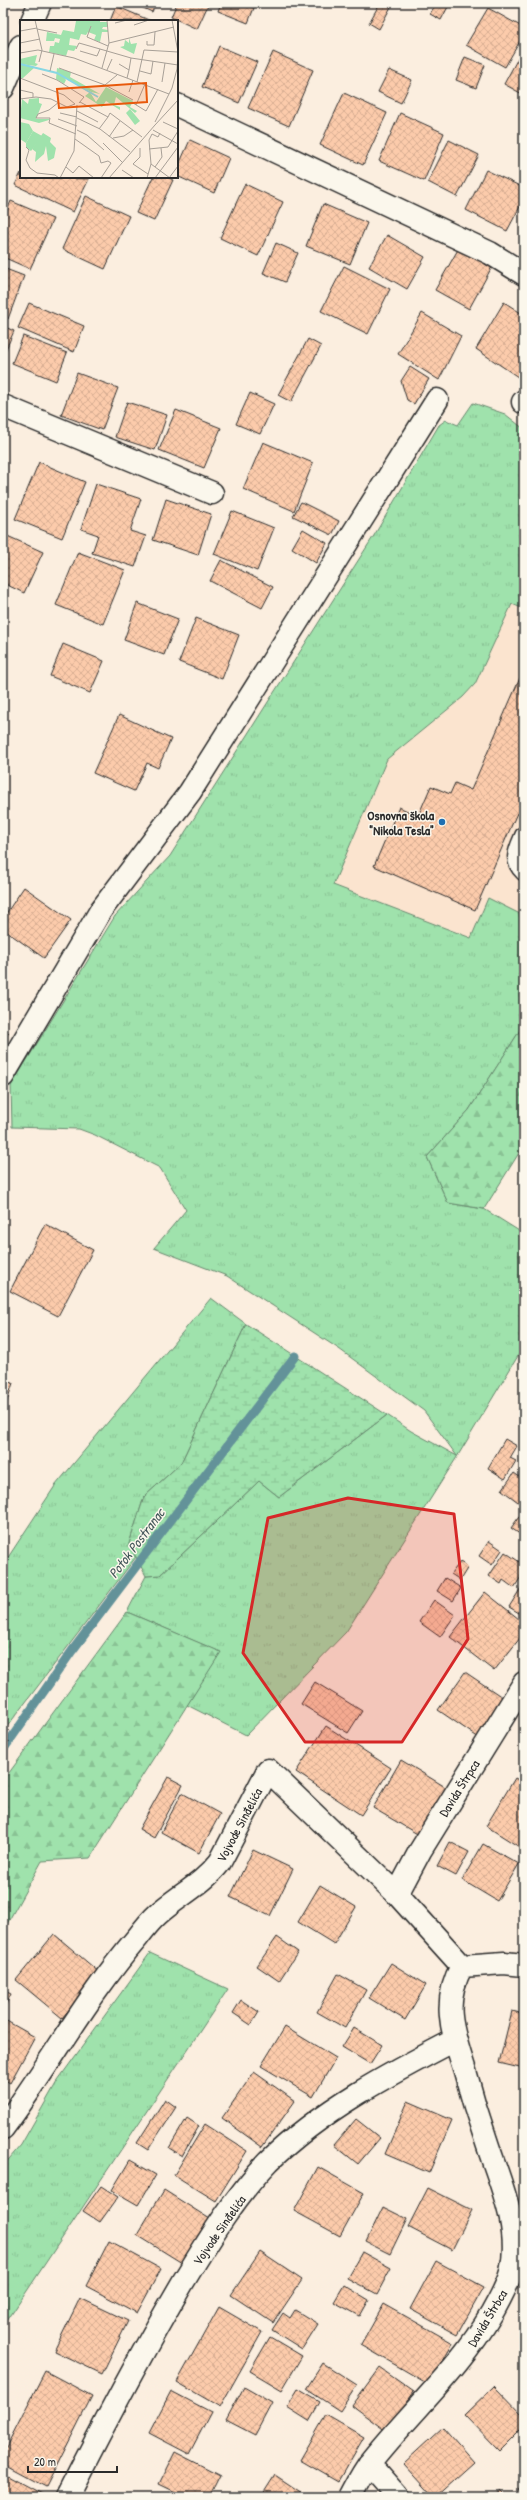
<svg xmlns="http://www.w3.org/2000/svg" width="527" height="2500" viewBox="0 0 527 2500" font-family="'Patrick Hand',sans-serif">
  <defs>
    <pattern id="grass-tufts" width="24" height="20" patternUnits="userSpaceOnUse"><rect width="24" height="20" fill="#9fe2ac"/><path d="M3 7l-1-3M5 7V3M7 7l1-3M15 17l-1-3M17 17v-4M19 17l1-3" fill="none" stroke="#89c294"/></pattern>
    <pattern id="forest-firs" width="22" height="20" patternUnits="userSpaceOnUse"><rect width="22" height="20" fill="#9fe2ac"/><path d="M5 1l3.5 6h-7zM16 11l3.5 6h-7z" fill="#89c294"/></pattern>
    <pattern id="wetland-marsh" width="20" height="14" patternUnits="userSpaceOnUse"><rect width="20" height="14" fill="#9fe2ac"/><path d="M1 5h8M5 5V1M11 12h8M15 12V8" fill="none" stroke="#89c294"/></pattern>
    <pattern id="building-cross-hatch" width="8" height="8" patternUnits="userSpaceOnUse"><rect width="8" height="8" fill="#fccbab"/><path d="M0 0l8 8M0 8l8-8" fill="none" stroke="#d8ae93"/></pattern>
  </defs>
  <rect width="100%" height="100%" fill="#fbeedf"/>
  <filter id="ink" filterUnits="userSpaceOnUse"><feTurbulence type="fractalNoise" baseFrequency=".025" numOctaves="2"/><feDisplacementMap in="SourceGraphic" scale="8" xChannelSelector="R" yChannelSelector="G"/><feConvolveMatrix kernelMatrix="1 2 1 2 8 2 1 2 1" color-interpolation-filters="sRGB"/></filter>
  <g filter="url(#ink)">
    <!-- built -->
    <path fill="#fbe4cf" d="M512 604 524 609V958L333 885 387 759 463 697 475 684Z"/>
    <!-- grass -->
    <path fill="url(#grass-tufts)" stroke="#65866c" d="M473 403 505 414 524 429V609L512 604 475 684 463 697 387 759 333 885 471 938 488 898 524 916V1024L469 1110 427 1157 448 1203 484 1209 524 1234V1346L457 1457 346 1632 246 1735 187 1705 220 1652 127 1612 146 1576 160 1575 259 1481 279 1497 387 1415 411 1431 457 1456 424 1411 339 1349 227 1276 154 1248 186 1210 160 1168 95 1135 79 1129 12 1127 11 1086 115 916 170 856 375 534 439 425 446 420 458 425Z
      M211 1298 246 1324 181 1463 144 1497 129 1544 136 1557 3 1732V1565L55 1486Z
      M150 1953 228 1989 3 2327V2166L21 2145 58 2080Z"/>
    <!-- forest -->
    <path fill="url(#forest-firs)" stroke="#65866c" d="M524 1024V1145L484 1209 448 1203 427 1157 469 1110Z
      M127 1612 221 1652 90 1858 42 1861 3 1931V1781Z"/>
    <!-- wetland -->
    <path fill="url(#wetland-marsh)" stroke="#65866c" d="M246 1324 387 1415 279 1497 259 1481 160 1575 146 1576 129 1544 144 1497 181 1463Z"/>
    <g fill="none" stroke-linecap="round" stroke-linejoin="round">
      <!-- stream -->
      <path stroke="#639299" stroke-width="9" d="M3 1750 72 1651 295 1356"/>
    </g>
    <!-- building -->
    <path fill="url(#building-cross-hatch)" stroke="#2b2b2b" d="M132 3H156L152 12Z
      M177 3H209L197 29 171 17Z
      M221 3H242L254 8 248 23 218 11Z
      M380 3H393L379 29 369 23Z
      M436 3H450L441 20 430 14Z
      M116 6 151 21H110Z
      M488 8 524 28V34L505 67 466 45Z
      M219 46 257 62 239 103 202 87Z
      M524 47V95L504 84Z
      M273 52 313 70 289 126 248 108Z
      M465 57 485 65 476 88 456 80Z
      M389 70 412 80 401 103 378 92Z
      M344 93 387 113 363 165 320 145Z
      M400 113 444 133 424 181 379 161Z
      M190 140 229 158 214 193 177 176V169Z
      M449 140 479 155 457 197 428 182Z
      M486 170 524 188V199L507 231 466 210Z
      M21 173V177L89 179 73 212 15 185Z
      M153 177H167L173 180 154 221 136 213Z
      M245 184 283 202 258 256 220 238Z
      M86 196 129 216 105 269 62 249Z
      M11 201 53 219 30 269 3 257V220Z
      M323 204 367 223 350 264 306 246Z
      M387 235 425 257 407 289 369 267Z
      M276 243 298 253 285 282 263 273Z
      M460 246 493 265 469 309 435 290Z
      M344 266 390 289 368 334 321 311Z
      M3 268 24 276 8 319 3 317Z
      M504 302 524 315V366L518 377 476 349Z
      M29 303 84 326 74 352 18 328Z
      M422 313 461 336 439 380 398 354Z
      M3 326 14 331 3 356Z
      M23 336 67 353 56 381 12 363Z
      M308 339 321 346 291 402 278 395Z
      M410 367 429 379 414 404 407 400 401 381Z
      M77 373 118 388 102 430 61 415Z
      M250 393 274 404 260 434 236 424Z
      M127 402 167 415 155 450 115 437Z
      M176 410 221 428 204 468 159 450Z
      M263 442 313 463 294 511 243 489Z
      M39 462 85 482 62 538 15 519Z
      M96 484 141 499 130 531 146 536 135 567 92 553 98 535 81 529Z
      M166 499 211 514 198 555 153 540Z
      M301 502 339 521 332 535 293 516Z
      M232 511 274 528 257 571 214 554Z
      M303 529 327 543 316 563 292 548Z
      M3 534 43 552 24 593 3 583Z
      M78 552 125 570 103 624 56 605Z
      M221 560 273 587 262 608 210 581Z
      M137 603 178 619 164 655 124 640Z
      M196 618 239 635 222 679 179 662Z
      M63 644 104 661 90 693 50 676Z
      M520 678 524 679V806L520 815 517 813 475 910 374 866 399 807 418 816 431 786 450 794 455 783 471 790Z
      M119 715 171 739 158 768 147 763 134 791 93 773Z
      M24 887 71 920 44 958 3 929V918Z
      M3 1028 9 1033 3 1039Z
      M45 1224 93 1250 58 1316 10 1291Z
      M3 1380 13 1383 4 1410H3Z
      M505 1439 517 1446 510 1458 516 1461 505 1479 488 1468Z
      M514 1473 524 1480 522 1505 502 1490Z
      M524 1510V1537L511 1528Z
      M489 1541 502 1550 492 1565 479 1556Z
      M505 1552 524 1565V1572L514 1588 503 1580 501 1584 489 1576Z
      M460 1562 468 1567 460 1580 451 1574Z
      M445 1578 461 1588 453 1601 437 1591Z
      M524 1583V1616L509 1607Z
      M485 1592 524 1623V1633L494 1671 450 1637Z
      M434 1600 455 1615 440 1637 419 1622Z
      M465 1672 505 1699 479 1738 438 1710Z
      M315 1682 362 1711 348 1733 301 1704Z
      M326 1726 391 1768 361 1815 296 1772Z
      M401 1760 447 1788 419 1835 373 1808Z
      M168 1777 183 1785 154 1838 139 1829Z
      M515 1778 524 1783V1850L486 1826Z
      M182 1793 220 1814 199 1853 161 1832Z
      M450 1842 469 1852 456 1876 437 1866Z
      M483 1844 519 1864 497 1901 462 1880Z
      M253 1850 293 1869 270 1916 230 1897Z
      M320 1885 356 1907 334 1944 298 1922Z
      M54 1934 100 1973 62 2018 16 1980Z
      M277 1937 298 1952 279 1981 257 1966Z
      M391 1963 426 1985 405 2020 369 1998Z
      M338 1974 366 1990 345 2028 317 2012Z
      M3 1990 11 1994 3 2010Z
      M241 2000 259 2012 251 2025 233 2013Z
      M512 2011 524 2014V2069L499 2063Z
      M3 2019 35 2037 10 2083 3 2079Z
      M285 2027 336 2058 313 2097 261 2066Z
      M354 2028 382 2045 370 2064 342 2047Z
      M254 2072 295 2101 262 2147 222 2118Z
      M165 2099 176 2107 148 2150 137 2143Z
      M408 2101 452 2120 429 2173 385 2154Z
      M187 2118 199 2126 182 2156 169 2148Z
      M356 2119 380 2138 358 2164 334 2145Z
      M205 2124 247 2151 216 2201 174 2175Z
      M130 2160 156 2175 138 2205 112 2190Z
      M318 2167 364 2193 340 2236 294 2211Z
      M101 2186 118 2197 100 2222 83 2211Z
      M428 2188 472 2210 452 2250 408 2227Z
      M164 2190 210 2219 182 2263 137 2235Z
      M383 2207 407 2219 390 2254 366 2242Z
      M109 2241 161 2269 137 2313 86 2286Z
      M260 2252 302 2280 273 2323 231 2295Z
      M362 2252 391 2268 377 2294 347 2278Z
      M436 2261 484 2287 457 2335 410 2309Z
      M344 2285 369 2300 360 2316 334 2302Z
      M80 2298 128 2321 102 2374 54 2351Z
      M384 2304 453 2343 430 2385 361 2345Z
      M219 2307 262 2332 220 2407 177 2382Z
      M295 2310 318 2324 302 2349 272 2330 283 2313 290 2318Z
      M270 2337 302 2356 282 2390 250 2371Z
      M323 2363 357 2385 340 2411 306 2389Z
      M380 2368 414 2392 386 2431 352 2406Z
      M45 2371 92 2396 46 2487 3 2464V2453Z
      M494 2386 524 2417V2426L499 2451 464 2415Z
      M244 2387 272 2403 255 2435 226 2420Z
      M298 2389 320 2402 309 2421 287 2407Z
      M171 2391 211 2412 189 2454 149 2433Z
      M326 2415 364 2437 338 2482 300 2460Z
      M443 2427 474 2462 435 2497 404 2463Z
      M175 2452 220 2475 209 2497H186L159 2484Z
      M3 2473 44 2495 43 2497H3Z
      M275 2475 308 2497H261Z
      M524 2485V2495L519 2489Z
      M501 2491 507 2497H494Z"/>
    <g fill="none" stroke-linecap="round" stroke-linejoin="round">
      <!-- service casing -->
      <g stroke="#2b2b2b" stroke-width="20">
        <path id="service" d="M524 835C518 849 511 860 524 872"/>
      </g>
      <!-- minor casing -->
      <g stroke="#2b2b2b" stroke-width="25">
        <path id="minor" d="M32 21 40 3
          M3 88 21 46
          M177 105 490 253 524 274
          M523 402 524 401
          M3 406 212 493
          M3 1076 101 910 190 792 437 400
          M397 1894 420 1851 524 1683
          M462 1966 504 1963 524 1965
          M3 2128C50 2065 87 1996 138 1937 144 1929 150 1921 158 1914 178 1896 203 1884 220 1862L268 1770 397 1894 462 1966
          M369 2464 398 2497
          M67 2497C104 2424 142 2352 183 2282 208 2241 235 2196 269 2161 321 2110 391 2073 455 2040
          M350 2497C356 2486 362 2473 370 2463 410 2412 459 2370 492 2313 499 2300 507 2287 511 2272 522 2228 499 2181 486 2140 478 2117 471 2094 465 2071 453 2033 441 2003 462 1966"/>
      </g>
      <!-- service -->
      <use href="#service" stroke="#fbf7ec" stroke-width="17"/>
      <!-- minor -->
      <use href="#minor" stroke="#fbf7ec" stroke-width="22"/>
    </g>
  </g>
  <!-- marked area -->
  <path fill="#d62828" fill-opacity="0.2" stroke="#d62828" stroke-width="3" stroke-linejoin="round" d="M348 1498 454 1514 468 1639 402 1742H305L243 1653 268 1518Z"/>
  <!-- markers -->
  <circle fill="#1f6fb2" stroke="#fbf7ec" stroke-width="1.5" cx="442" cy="822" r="4"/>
  <g text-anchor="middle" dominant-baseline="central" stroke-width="3" stroke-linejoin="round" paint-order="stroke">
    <!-- poi labels -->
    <g font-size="13" font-weight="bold" fill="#2b2b2b" stroke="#fbf7ec" text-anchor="end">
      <text x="434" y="815">Osnovna škola<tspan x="434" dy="15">"Nikola Tesla"</tspan></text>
    </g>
    <!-- street labels -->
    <g font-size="13" fill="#2b2b2b" stroke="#fbf7ec">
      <text transform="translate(459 1788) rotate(-58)">Davida Štrpca</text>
      <text transform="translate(239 1825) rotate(-62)">Vojvode Sinđelića</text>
      <text transform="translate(219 2230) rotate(-55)">Vojvode Sinđelića</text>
      <text transform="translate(487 2318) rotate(-59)">Davida Štrbca</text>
    </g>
    <!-- water labels -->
    <g font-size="14" font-style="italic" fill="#425659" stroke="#fbf7ec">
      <text transform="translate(136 1543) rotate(-53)">Potok Postranac</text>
    </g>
  </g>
  <!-- overview -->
  <g transform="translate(20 20)">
    <rect width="158" height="158" fill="#fbeedf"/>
    <path d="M80 0V2H87L88 7H83L82 9 88 10V12H82L80 22 74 20 76 15 68 12 66 15 61 14 59 20 50 18 49 25 57 26 54 31 48 30 46 36 29 32 30 26H34L35 22 39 23 40 19 35 18 34 21H26L27 12 41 15 43 10 54 12 56 1ZM109 18 111 24 117 23 114 34 100 27 104 26 105 20 109 23ZM17 35 15 43 18 44 16 46 0 44V39ZM0 45H7L15 47 3 58H0ZM37 48 51 52 50 57 80 74 71 72 44 57 46 60 44 64 36 59ZM86 67 113 81 110 87 117 91 115 93 96 77 94 85 100 87V90L86 81 82 87 65 76 70 72 76 82ZM19 78V83L22 84 16 99H29V100L19 103 0 98 2 79 8 84 9 79ZM13 111 22 116 11 131 6 127V123Z" fill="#9fe2ac"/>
    <path d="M0 102 9 104 13 111 6 123 0 119ZM23 113 31 118 30 122 36 128 34 138 28 141 26 126 24 134 15 142 16 132 12 129Z" fill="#9fe2ac"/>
    <path d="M110 89 120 101 115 105 106 93Z" fill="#9fe2ac"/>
    <path fill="none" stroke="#88d7e3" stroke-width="2" d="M0 44 37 53 78 77"/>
    <path fill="none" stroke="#a8a097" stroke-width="1" d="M15 0 22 30 19 42M87 0 89 23M95 3 107 0M114 5 129 0M71 6 67 17 88 26M17 9 37 13M0 11 17 8M127 21V25H134L135 12M0 23 20 19M56 29 59 23 80 29 77 36 60 31M80 29 111 38 158 45M0 33 18 30 54 38 149 74M99 44 109 50 107 58M39 48 85 65 97 55M82 48 89 23 154 7M87 50 92 39M109 50 111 38M30 51 34 34M120 51 131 54 133 41M22 54 37 60 64 77 59 83M0 58 44 75 55 84M117 62 124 30 158 32M142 62 145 43M85 65 113 80M0 70 13 73V77M109 72 113 60M0 79 16 77 31 79 47 87 55 84M39 82 29 90 18 94 16 98H30L29 103 56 114M60 82 88 97 90 93 122 117M113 83 126 91 138 69M116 85 125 64M57 91 78 102M40 93 57 97M57 98 80 109 110 132M38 99 57 106M135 102 152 68 157 49 158 32 152 0M143 102 158 109M135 105 158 80M79 109 88 97M57 110 67 115 84 130M133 110 158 124M89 117 100 101M93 118 104 116 113 110M55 119 79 136 81 143 88 141 91 143 81 158M83 123 102 142M6 127 9 130 6 140 10 148 17 153 35 155 39 158M120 128V137L113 144 128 154M129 129 148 127 158 111M131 144 150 158M46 147 53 153 59 146 74 158M135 147 142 137 141 128M102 150 114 158M40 158 54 131 57 85M89 158 135 105M127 158 131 144 129 120 132 114 138 117 140 113M135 158 158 127M149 158 158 146"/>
    <path fill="#e8590c" fill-opacity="0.15" stroke="#e8590c" stroke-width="2" d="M126 63 127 82 39 88 37 69Z"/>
    <rect width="158" height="158" fill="none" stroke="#2b2b2b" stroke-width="2"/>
  </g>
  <!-- margin -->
  <rect width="527" height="2500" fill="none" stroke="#fbf7ec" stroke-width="16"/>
  <rect x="8" y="8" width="511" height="2484" fill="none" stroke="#2b2b2b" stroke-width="1.5" filter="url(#ink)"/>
  <!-- scale -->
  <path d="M28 2466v6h89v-6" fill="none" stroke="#2b2b2b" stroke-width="2"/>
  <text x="34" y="2466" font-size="12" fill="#2b2b2b" stroke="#fbf7ec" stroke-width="3" paint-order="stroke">20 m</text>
</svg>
